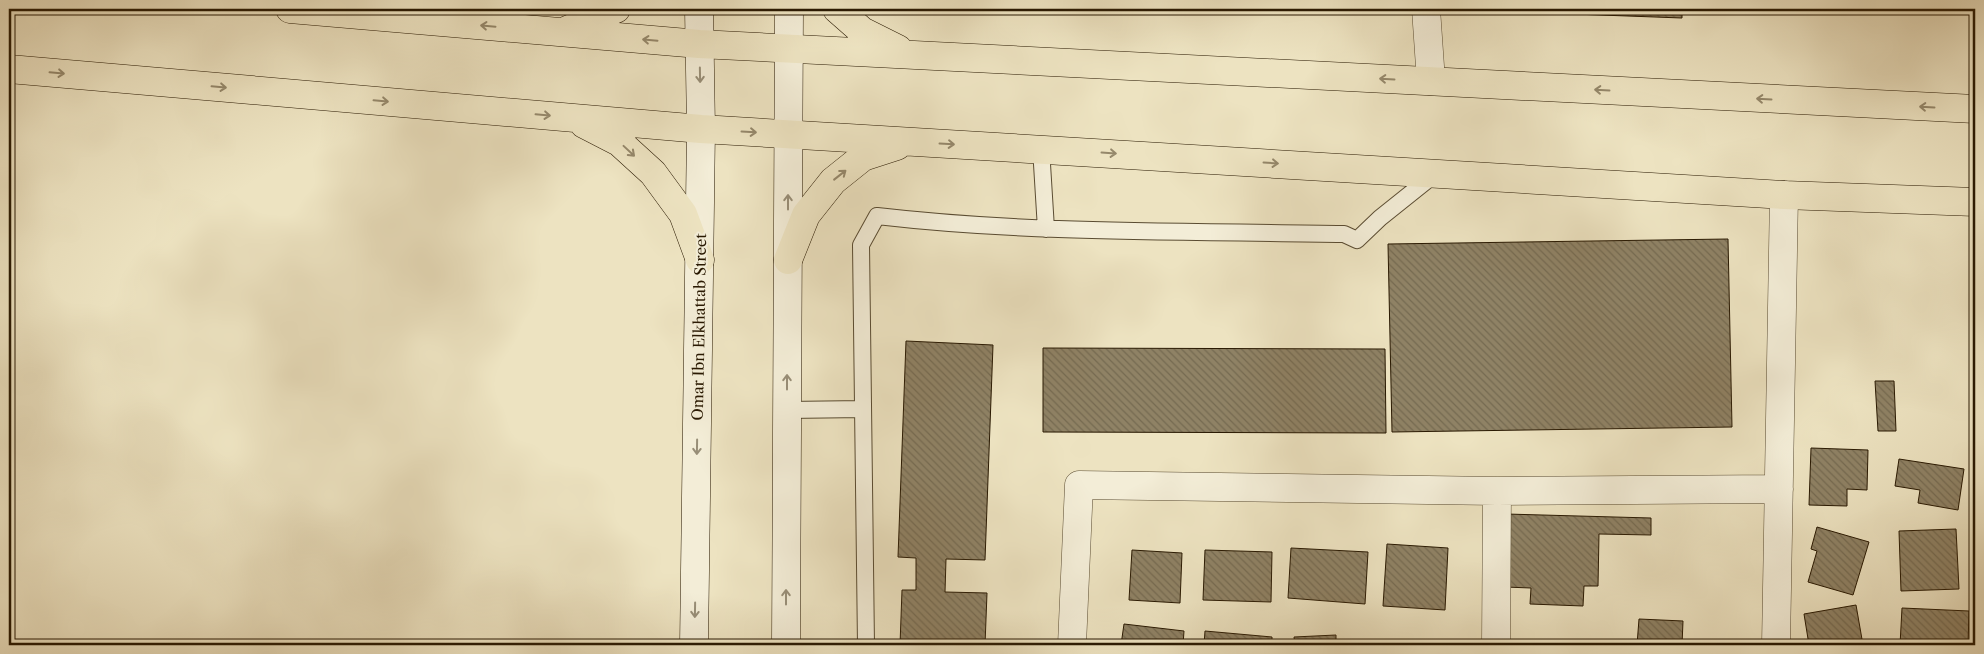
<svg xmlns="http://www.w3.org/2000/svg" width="1984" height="654" viewBox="0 0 1984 654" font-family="'Libre Caslon Text',serif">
  <defs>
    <pattern id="building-back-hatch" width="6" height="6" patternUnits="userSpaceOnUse" patternTransform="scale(1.25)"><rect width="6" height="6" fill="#8f8265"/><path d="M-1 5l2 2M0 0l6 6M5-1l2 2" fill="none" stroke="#756a51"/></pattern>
  </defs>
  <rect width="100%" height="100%" fill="#ede3c1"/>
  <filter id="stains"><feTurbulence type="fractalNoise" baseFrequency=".004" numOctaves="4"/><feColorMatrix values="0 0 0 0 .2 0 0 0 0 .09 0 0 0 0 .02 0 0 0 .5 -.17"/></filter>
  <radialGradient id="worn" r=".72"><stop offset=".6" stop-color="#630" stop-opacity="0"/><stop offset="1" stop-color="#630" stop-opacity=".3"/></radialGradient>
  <!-- building -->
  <path fill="url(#building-back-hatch)" stroke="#291902" d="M1437 9H1682V18Z
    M1728 239 1732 427 1392 432 1388 244Z
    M906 341 993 345 985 560 946 559 945 592 987 593 985 645H900L902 590H916V558L898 557Z
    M1043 348 1385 349 1386 433 1043 432Z
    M1875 381H1894L1896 431H1878Z
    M1811 448 1868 450 1867 490 1847 489V506L1809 505Z
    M1899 459 1964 469 1958 510 1918 503 1920 490 1895 486Z
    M1506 514 1651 518V535L1599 534 1598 586H1584L1583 606 1530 604 1531 588 1505 587Z
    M1817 527 1869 542 1853 595 1808 582 1817 551 1811 549Z
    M1956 529 1959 589 1901 591 1899 531Z
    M1387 544 1448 548 1445 610 1383 606Z
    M1291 548 1368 552 1365 604 1288 598Z
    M1132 550 1182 553 1180 603 1129 600Z
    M1205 550 1272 552 1271 602 1203 600Z
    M1856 605 1863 645H1809L1804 614Z
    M1902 608 1969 611 1968 645H1900Z
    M1639 619 1683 621 1682 645H1637Z
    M1124 624 1184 631 1183 645H1121Z
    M1205 631 1272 637V645H1204Z
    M1336 635V645H1295L1294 637Z"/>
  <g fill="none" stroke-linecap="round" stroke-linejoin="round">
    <!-- lane casing -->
    <g stroke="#5a4c32" stroke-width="18">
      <path id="lane" d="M1041 148 1046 229
        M787 410 863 409
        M866 645 861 245 877 216C1032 234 1188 231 1344 234L1357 240 1380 218 1435 174"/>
    </g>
    <!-- street casing -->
    <g stroke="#5a4c32" stroke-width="29">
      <path id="street" d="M1426 9 1431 81
        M1072 645 1079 485 1497 491 1779 489
        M1496 645 1497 491
        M1776 645 1784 195"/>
    </g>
    <!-- secondary casing -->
    <g stroke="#291902" stroke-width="29">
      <path id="secondary" d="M694 645 701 129 699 9
        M786 645 789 9"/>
    </g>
    <!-- primary casing -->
    <g stroke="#291902" stroke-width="29">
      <path id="primary" d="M290 9 699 44 1975 109
        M837 9 862 31 898 49
        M567 30 616 9
        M9 69 701 129 1784 195 1975 202
        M584 124 619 142 653 173 683 214 700 260
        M788 260 806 215 833 181 863 157 897 146"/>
    </g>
    <!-- lane -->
    <use href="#lane" stroke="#f3edd7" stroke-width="16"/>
    <!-- street -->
    <use href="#street" stroke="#f3edd7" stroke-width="28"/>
    <!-- secondary -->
    <use href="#secondary" stroke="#f3edd7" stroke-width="28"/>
    <!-- primary -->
    <use href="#primary" stroke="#ede3c1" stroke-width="28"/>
  </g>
  <!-- one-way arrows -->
  <defs><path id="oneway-shaft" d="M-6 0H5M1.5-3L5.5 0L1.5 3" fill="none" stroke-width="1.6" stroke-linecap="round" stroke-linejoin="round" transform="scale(1.25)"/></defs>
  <g stroke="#95886b">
    <use href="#oneway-shaft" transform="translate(488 26) rotate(-175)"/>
    <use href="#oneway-shaft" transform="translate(650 40) rotate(-175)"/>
    <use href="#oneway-shaft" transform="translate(57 73) rotate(5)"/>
    <use href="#oneway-shaft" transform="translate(1387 79) rotate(-177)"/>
    <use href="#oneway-shaft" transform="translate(219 87) rotate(5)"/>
    <use href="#oneway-shaft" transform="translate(1602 90) rotate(-177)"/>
    <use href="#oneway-shaft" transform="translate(1764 99) rotate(-177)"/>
    <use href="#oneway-shaft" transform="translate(381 101) rotate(5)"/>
    <use href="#oneway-shaft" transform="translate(1927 107) rotate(-177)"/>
    <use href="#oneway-shaft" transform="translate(543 115) rotate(5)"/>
    <use href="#oneway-shaft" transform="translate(749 132) rotate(3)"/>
    <use href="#oneway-shaft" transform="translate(947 144) rotate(3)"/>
    <use href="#oneway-shaft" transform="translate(629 151) rotate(43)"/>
    <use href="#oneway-shaft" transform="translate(1109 153) rotate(4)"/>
    <use href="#oneway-shaft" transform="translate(1271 163) rotate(4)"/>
    <use href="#oneway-shaft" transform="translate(840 175) rotate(-38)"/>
  </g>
  <g stroke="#988e77">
    <use href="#oneway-shaft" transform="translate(700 75) rotate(89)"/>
    <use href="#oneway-shaft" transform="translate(788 202) rotate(-90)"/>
    <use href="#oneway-shaft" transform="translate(787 382) rotate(-90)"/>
    <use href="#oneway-shaft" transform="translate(697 447) rotate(91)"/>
    <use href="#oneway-shaft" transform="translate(786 597) rotate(-90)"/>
    <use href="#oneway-shaft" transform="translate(695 610) rotate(91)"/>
  </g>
  <g text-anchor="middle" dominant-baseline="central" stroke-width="4" stroke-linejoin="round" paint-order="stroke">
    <!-- street labels -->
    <g font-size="15" fill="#291902" stroke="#f3edd7">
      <text transform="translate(699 327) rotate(-89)">Omar Ibn Elkhattab Street</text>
    </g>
  </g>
  <!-- margin -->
  <rect width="1984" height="654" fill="none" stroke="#ede3c1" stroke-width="30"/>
  <rect x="10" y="10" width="1964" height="634" fill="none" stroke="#291902" stroke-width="2.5"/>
  <rect x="15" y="15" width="1954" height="624" fill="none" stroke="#291902"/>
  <rect width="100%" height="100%" filter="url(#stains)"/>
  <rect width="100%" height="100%" fill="url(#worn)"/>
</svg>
